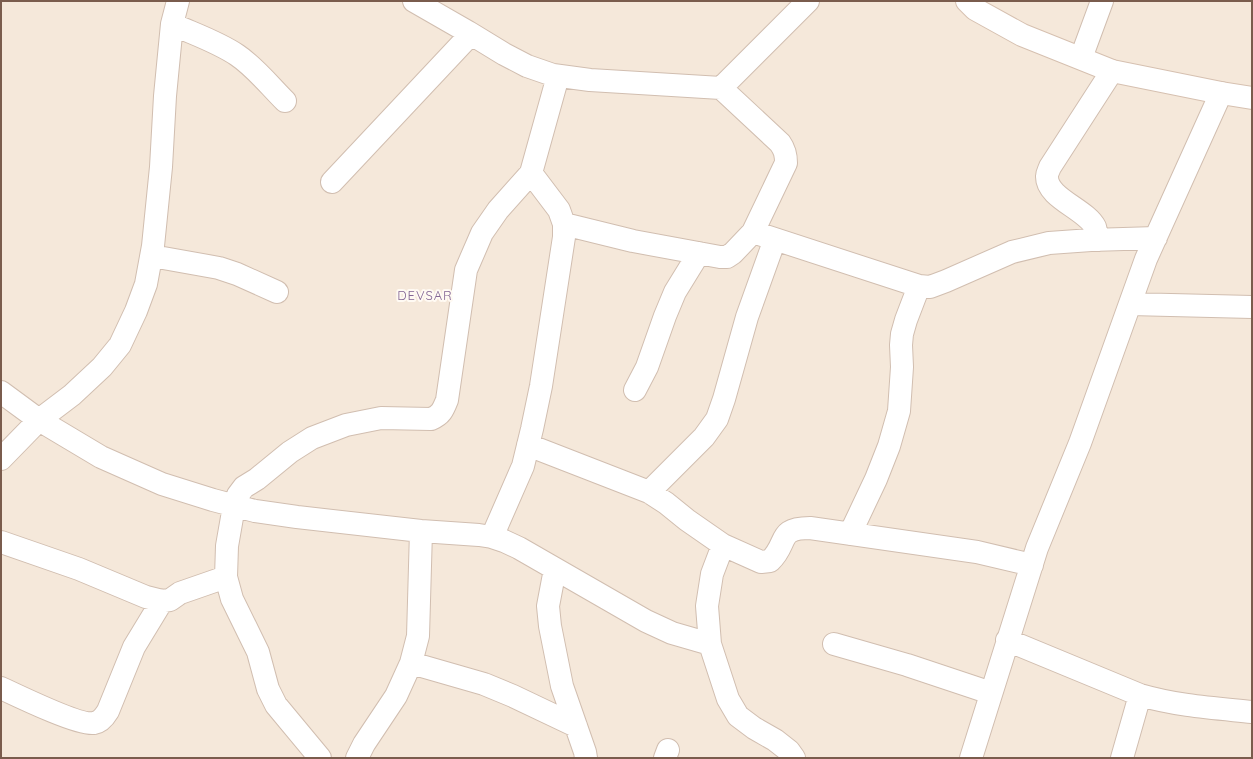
<svg xmlns="http://www.w3.org/2000/svg" width="1253" height="759" viewBox="0 0 1253 759" font-family="Quicksand,sans-serif">
  <rect width="100%" height="100%" fill="#fdf6ec"/>
  <!-- residential -->
  <path fill="#f5e8da" d="M1 1H1252V758H1Z"/>
  <g fill="none" stroke-linecap="round" stroke-linejoin="round">
    <!-- street casing -->
    <g stroke="#d1beb0" stroke-width="24">
      <path id="street" d="M414 1 468 32 504 54 527 66 553 75 590 80 721 88 808 1
        M172 24C194 34 218 42 237 55 255 67 269 85 285 101
        M1081 58 1102 1
        M721 88 780 143C785 150 786 155 786 163L753 232
        M332 182 471 34
        M564 224 633 241 720 257H727L733 253 753 232 919 286 930 287 946 281 1012 252 1049 243 1091 240 1156 238
        M1098 240C1097 236 1096 231 1095 227 1086 209 1046 198 1047 176 1047 173 1049 170 1050 167L1112 71
        M152 256 219 268 237 274 277 292
        M1130 304 1252 307
        M635 390 647 367 665 316 675 292 699 253
        M1 392 39 420 101 457 162 484 213 500 255 511 297 517 421 531 479 535 492 537 504 541 519 548 646 621 672 633 710 644
        M528 445 649 492 666 503 687 520 723 545 761 562 770 561C789 543 776 528 810 528L977 552 1032 565
        M1 459 39 420 72 395 102 367 120 345 136 311 146 284 153 246 161 167 165 96 172 24 178 1
        M649 492 704 437 717 419 724 399 747 317 775 239
        M850 534 876 479 889 446 899 411 902 367 901 345 902 334 906 320 919 286
        M492 537 523 466 532 429 541 386 564 237V224L559 210 531 173
        M1 542 79 569 146 597 162 601 170 600 180 593 226 577
        M723 545 712 574 707 606 710 644 728 699 738 716 754 728 775 740 789 751 794 758
        M555 569 548 606 550 626 562 686 585 752 586 758
        M1007 640 1140 695C1178 706 1213 708 1252 712
        M834 644 907 665 991 693
        M411 663 484 684 513 696 576 726
        M1 688C18 696 80 726 94 723 101 722 105 716 108 711L134 647 162 601
        M320 758 276 705 268 689 258 652 232 599 226 577 227 546 234 506 238 495 244 487 257 479 290 452 312 438 346 425 381 418 431 419C441 415 443 410 447 400L466 270 482 233 498 210 531 173 558 76
        M357 758 364 744 396 696 411 663 418 636 421 531
        M665 758 668 750
        M971 758 1037 548 1080 443 1146 259 1221 93
        M1122 758 1140 695"/>
    </g>
    <!-- secondary casing -->
    <g stroke="#d6c0b0" stroke-width="24">
      <path id="secondary" d="M967 1 975 9 1022 35 1112 71 1221 93 1252 98"/>
    </g>
    <!-- street -->
    <use href="#street" stroke="#fff" stroke-width="22"/>
    <!-- secondary -->
    <use href="#secondary" stroke="#fff" stroke-width="22"/>
  </g>
  <g text-anchor="middle" dominant-baseline="central" stroke-width="4" stroke-linejoin="round" paint-order="stroke">
    <!-- quarter labels -->
    <g font-size="13" letter-spacing="1" fill="#846695" stroke="#fffaf3">
      <text x="425" y="295">DEVSAR</text>
    </g>
  </g>
  <!-- border -->
  <rect width="1253" height="759" fill="none" stroke="#7a5c4d" stroke-width="4"/>
</svg>
